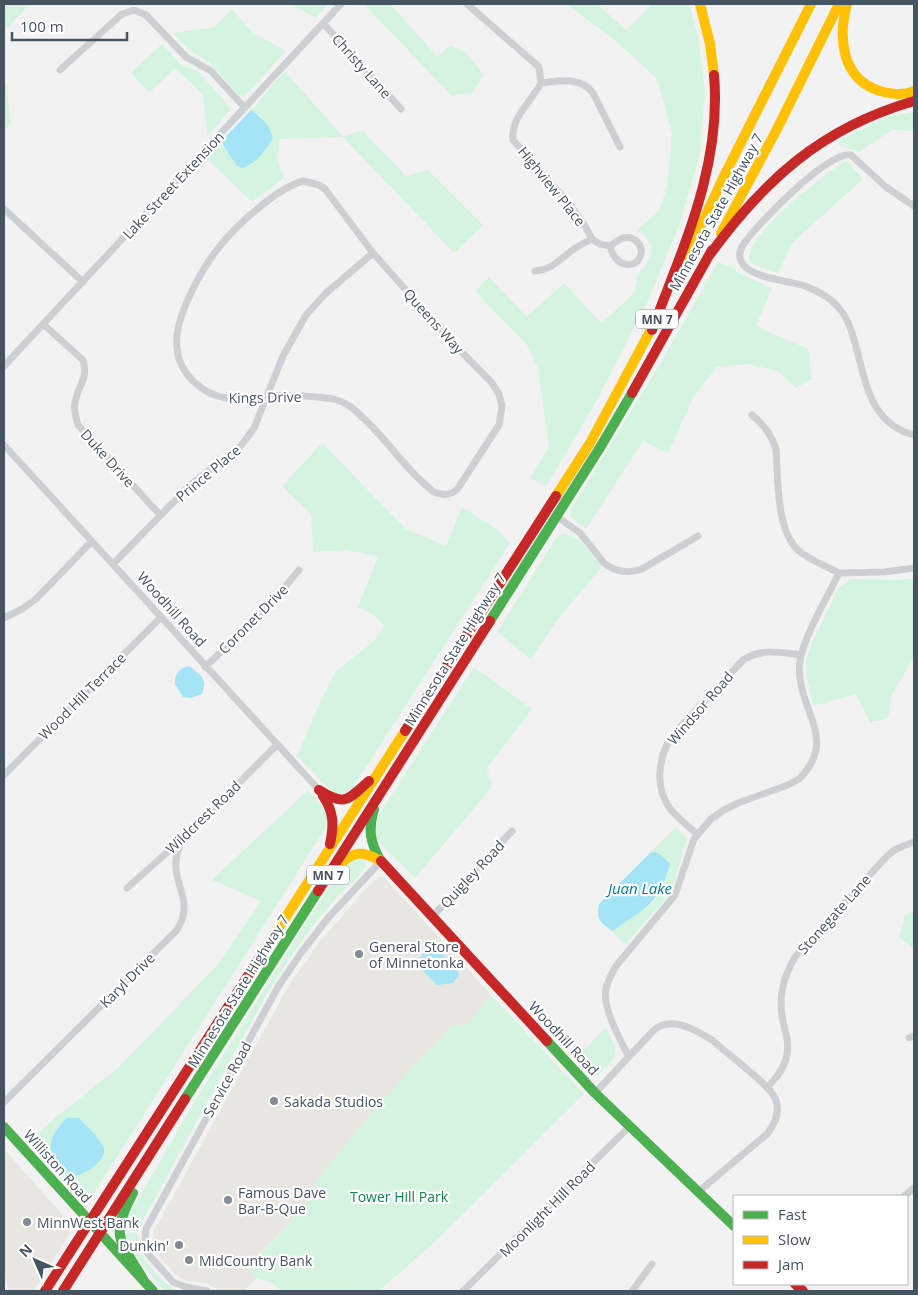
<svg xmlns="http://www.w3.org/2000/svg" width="918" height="1295" viewBox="0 0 918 1295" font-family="'Open Sans',sans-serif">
  <rect width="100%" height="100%" fill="#f3f2f2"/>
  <!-- commercial -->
  <path fill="#e7e6e0" d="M379 877H384L491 995 468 1025 308 1204 247 1267 257 1278 244 1291H220L206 1283 187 1281 179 1278 156 1253 152 1241 154 1231 289 985 321 940 363 892Z
    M4 1149 68 1221 70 1227V1233L34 1291H8L4 1269Z"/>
  <!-- green -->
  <path fill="#d5f4e0" d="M4 4H30L4 31Z
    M290 4H329L316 18Z
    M364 4H390L438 57 450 45 465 52 484 75 472 93 451 95Z
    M566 4H597L626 30 652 4H689L698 36 705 92 700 153 680 223 647 303 597 400 546 487 530 478 549 447 538 369 527 345 475 291 489 277 527 317 564 283 601 323 634 294 638 274 646 265 650 255 651 246 646 237 637 230 659 211 667 187 672 133 657 79 617 42Z
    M232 9 251 31 286 51 244 97 239 95 210 63 188 49 173 33 215 27Z
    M162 44 182 65 199 72 230 107V111L207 136 203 95 175 68 149 93 131 73Z
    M285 71 343 137 362 130 406 176 428 170 483 225 454 253 343 137 280 139 277 160 284 178 252 202 206 158 221 142 237 166 253 164 264 152 273 138 261 116 251 110Z
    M4 81 6 82 11 123 4 131Z
    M914 112V131L892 130 859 152 838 145 841 139 890 116Z
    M844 162H848L863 179 792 243 778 273 755 265 749 260C745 235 823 175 844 162Z
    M718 262 732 267 740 274 772 288 756 326 808 349 812 379 796 388 778 371 748 364 717 367 694 396 668 453 643 441 586 529 570 517V511L660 364Z
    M322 443 406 529 446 546 462 507 498 530 510 543 352 789 342 795 333 793 297 756 318 707 336 671 375 640 384 626 374 615 358 607 378 556 345 550 313 552 311 514 282 486Z
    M562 534C580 533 591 556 602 567L558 619 531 659 497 632 556 538Z
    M914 578V657L892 694 888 719 870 722 856 694 813 706 807 678 806 661 810 647 838 589 850 579 899 580Z
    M474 667 532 709 487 768 492 787 415 878 378 842 374 833 377 818Z
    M308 790C317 801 331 812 326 827L94 1193 89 1198C67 1195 42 1157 28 1140L121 1065 220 962 261 901 212 880Z
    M676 827 687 838 673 886 662 903 625 945 612 931 645 909 656 899 655 852 650 853Z
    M359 857 366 862C364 876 346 887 337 897 309 928 287 962 265 997L141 1224 139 1231 125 1230 123 1228 126 1220 195 1101 297 937 343 865Z
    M914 912V949L899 937 905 915Z
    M491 995 584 1094 440 1237 379 1291H281L274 1284 257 1278 247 1268 308 1204V1192L378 1105 453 1025 468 1024Z
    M606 1027C621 1057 619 1055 596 1077H591L575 1060Z
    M125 1233 137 1234 139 1236C139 1242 139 1247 141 1252 146 1265 166 1285 178 1291H164L126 1245Z"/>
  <!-- water -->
  <path fill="#a5e4f6" d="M251 110C263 118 269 125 273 138 264 152 258 163 242 168L237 166 221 142Z
    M189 666C201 676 208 678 202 694L191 698 183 697 175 684C174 675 179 668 189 666Z
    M655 852 660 854 670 864C659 904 645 909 612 931 600 922 596 920 599 904L650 853Z
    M429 948H433L456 964 459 975 453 983 437 985C424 971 409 964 429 948Z
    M66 1118H79C87 1127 100 1137 104 1149 106 1159 90 1171 81 1174 78 1176 73 1175 70 1176 47 1153 43 1144 66 1118Z"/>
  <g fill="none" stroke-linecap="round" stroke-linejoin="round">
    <!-- street -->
    <path stroke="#cdd0d3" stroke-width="7" d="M467 4 539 67 541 83C532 101 510 118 513 140L571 206 585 226 592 239 600 244 610 246C614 243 618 240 623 238 634 235 645 246 640 257 635 268 621 266 615 257 612 254 611 250 610 246
      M323 23 401 109
      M60 70 122 14 134 10 146 15 186 57 211 71 245 108
      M541 83C560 81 580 76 593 93L620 147
      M303 181 319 185 325 189 373 253 452 342 492 383 499 394 502 406 499 425 458 488C451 496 443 496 434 492 428 488 423 482 417 477 397 457 380 432 358 413 342 397 324 397 302 396 293 396 284 395 275 396 245 399 217 405 193 381 184 372 178 361 177 348 173 319 202 268 220 246 237 225 277 188 303 181Z
      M914 206 886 187 851 155C829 150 756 225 743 245 740 250 738 257 742 263 751 278 789 281 805 286 818 291 831 298 839 308 848 318 852 331 855 343 866 381 869 423 914 435
      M4 209 83 282
      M535 271C552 270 560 259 574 249 579 245 586 242 592 239
      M43 324 83 360C88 379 80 382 76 398 73 407 75 416 78 425L160 515
      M4 366 341 4
      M752 415C764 425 771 434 776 449 778 479 776 529 798 550 809 560 826 566 839 573
      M4 445 319 790
      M556 516 580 533 604 563C615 572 629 574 642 569L698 536
      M113 564 190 485 240 447 254 428 283 356 306 315 326 293 373 253
      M4 618 22 609 36 599 92 541
      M205 667 267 609 299 570
      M4 775 161 617
      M697 834C688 826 679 819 671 810 654 788 658 758 672 736L743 660C762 648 780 652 801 655
      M127 888 189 833 277 745
      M433 916 512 831
      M909 1038 914 1036
      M629 1057C620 1039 602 1008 606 988 608 980 612 973 616 966L675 895 694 839 711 819 724 810 738 803 788 785 799 779C841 737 794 709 800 661 803 638 828 596 839 573L884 572 914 568
      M767 1088C775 1079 783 1070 786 1059 790 1045 786 1034 783 1021 778 997 783 978 795 957L887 856 896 849 914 842
      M595 1093 653 1031C671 1015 694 1029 712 1040 725 1052 770 1085 775 1098 781 1111 775 1124 767 1134L698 1192
      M4 1102 176 931C197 901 170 884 177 854 179 846 184 839 189 833
      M904 1196 914 1188
      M207 1291 186 1287 173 1282 148 1254 145 1243 146 1229 278 987 301 953 328 918 381 861
      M463 1291 630 1126
      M632 1291 652 1264"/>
    <!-- fast -->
    <path stroke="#4caf50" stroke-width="10" d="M490 621 601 446 632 393
      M374 809C368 829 370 842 380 860
      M547 1041 595 1093 734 1226
      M185 1099 318 891
      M4 1127 153 1291
      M133 1193C110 1237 119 1239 143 1279"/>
    <!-- slow -->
    <path stroke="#ffc107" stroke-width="10" d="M700 4 710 44 714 75
      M847 4C838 37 841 79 880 91 892 94 902 96 914 91
      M721 233 776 131 839 4
      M674 283 724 176 811 4
      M556 496 590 443 655 322
      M339 865C355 850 362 851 381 861
      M262 954 405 731"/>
    <!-- jam -->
    <path stroke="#c62828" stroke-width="10" d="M708 257C764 180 821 128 914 101
      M652 330C683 247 722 166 714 75
      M632 393 712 250
      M405 731 556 496
      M319 790C346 807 347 800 369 781
      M323 796C334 812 334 825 330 844
      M381 861 547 1041
      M318 891 490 621
      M795 1284 803 1291
      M45 1291 262 954
      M63 1291 185 1099"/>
  </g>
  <!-- markers -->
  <g fill="#838b94" stroke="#fff" stroke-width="2">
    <circle cx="359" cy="954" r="5"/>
    <circle cx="274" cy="1101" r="5"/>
    <circle cx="228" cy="1200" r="5"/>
    <circle cx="27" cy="1222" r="5"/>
    <circle cx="179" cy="1245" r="5"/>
    <circle cx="189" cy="1260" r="5"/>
  </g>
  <g text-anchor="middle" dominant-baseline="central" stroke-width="4.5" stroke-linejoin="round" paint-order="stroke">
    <!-- shield labels -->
    <g fill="#fff" stroke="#7e8790" stroke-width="1">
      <rect x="636" y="309.5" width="42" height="19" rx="4"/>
      <rect x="307" y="865.5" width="42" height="19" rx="4"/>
    </g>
    <g font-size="12" font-weight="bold" fill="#465461">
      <text x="657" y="319">MN 7</text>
      <text x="328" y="875">MN 7</text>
    </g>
    <!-- street labels -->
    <g font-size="14" fill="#465461" stroke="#fff">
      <text transform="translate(362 66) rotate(48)">Christy Lane</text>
      <text transform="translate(173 185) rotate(-47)">Lake Street Extension</text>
      <text transform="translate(552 186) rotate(51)">Highview Place</text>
      <text transform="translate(716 212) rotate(-61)">Minnesota State Highway 7</text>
      <text transform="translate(434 321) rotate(48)">Queens Way</text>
      <text transform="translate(265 397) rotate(-1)">Kings Drive</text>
      <text transform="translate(108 458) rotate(48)">Duke Drive</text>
      <text transform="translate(208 473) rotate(-40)">Prince Place</text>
      <text transform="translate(172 609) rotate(48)">Woodhill Road</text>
      <text transform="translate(253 619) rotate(-45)">Coronet Drive</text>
      <text transform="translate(455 649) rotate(-58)">Minnesota State Highway 7</text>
      <text transform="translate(82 696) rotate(-45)">Wood Hill Terrace</text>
      <text transform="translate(700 708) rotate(-49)">Windsor Road</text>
      <text transform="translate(203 817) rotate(-44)">Wildcrest Road</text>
      <text transform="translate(472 874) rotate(-47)">Quigley Road</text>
      <text transform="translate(834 914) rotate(-48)">Stonegate Lane</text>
      <text transform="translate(127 980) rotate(-45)">Karyl Drive</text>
      <text transform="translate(238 991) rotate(-58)">Minnesota State Highway 7</text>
      <text transform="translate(564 1038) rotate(47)">Woodhill Road</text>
      <text transform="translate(227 1079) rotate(-61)">Service Road</text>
      <text transform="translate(58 1166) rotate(48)">Williston Road</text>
      <text transform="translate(547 1209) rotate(-45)">Moonlight Hill Road</text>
    </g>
    <!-- poi labels -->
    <g font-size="14" fill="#465461" stroke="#fff" text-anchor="start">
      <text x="369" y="946">General Store<tspan x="369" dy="16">of Minnetonka</tspan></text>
      <text x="284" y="1101">Sakada Studios</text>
      <text x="238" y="1192">Famous Dave<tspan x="238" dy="16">Bar-B-Que</tspan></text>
      <text x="37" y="1222">MinnWest Bank</text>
      <text x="169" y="1245" text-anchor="end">Dunkin'</text>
      <text x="199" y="1260">MidCountry Bank</text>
    </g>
    <!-- park labels -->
    <g font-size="14" fill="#0c884a" stroke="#fff">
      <text x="399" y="1196">Tower Hill Park</text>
    </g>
    <!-- water labels -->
    <g font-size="15" font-style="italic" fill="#0380a2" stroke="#fff">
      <text x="640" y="888">Juan Lake</text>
    </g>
  </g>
  <!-- border -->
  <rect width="918" height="1295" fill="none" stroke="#465461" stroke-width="10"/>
  <!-- legend -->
  <rect x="733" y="1195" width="175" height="90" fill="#ffffff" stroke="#b5bbc0"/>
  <rect x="743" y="1211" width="25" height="8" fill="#4caf50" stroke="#b5bbc0"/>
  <text x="778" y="1220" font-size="15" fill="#465461">Fast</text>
  <rect x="743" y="1236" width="25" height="8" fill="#ffc107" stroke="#b5bbc0"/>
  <text x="778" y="1245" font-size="15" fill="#465461">Slow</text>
  <rect x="743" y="1261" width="25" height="8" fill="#c62828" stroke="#b5bbc0"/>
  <text x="778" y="1270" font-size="15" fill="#465461">Jam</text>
  <!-- north arrow -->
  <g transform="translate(35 1260) rotate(315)" stroke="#ffffff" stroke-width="4" paint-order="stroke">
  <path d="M0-4L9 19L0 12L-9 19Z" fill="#465461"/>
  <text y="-8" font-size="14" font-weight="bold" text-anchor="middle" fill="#465461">N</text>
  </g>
  <!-- scale -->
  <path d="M12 32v8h115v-8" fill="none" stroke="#465461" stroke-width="2.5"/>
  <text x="20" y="32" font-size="15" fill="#465461" stroke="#ffffff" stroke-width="4" paint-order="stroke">100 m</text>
</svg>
